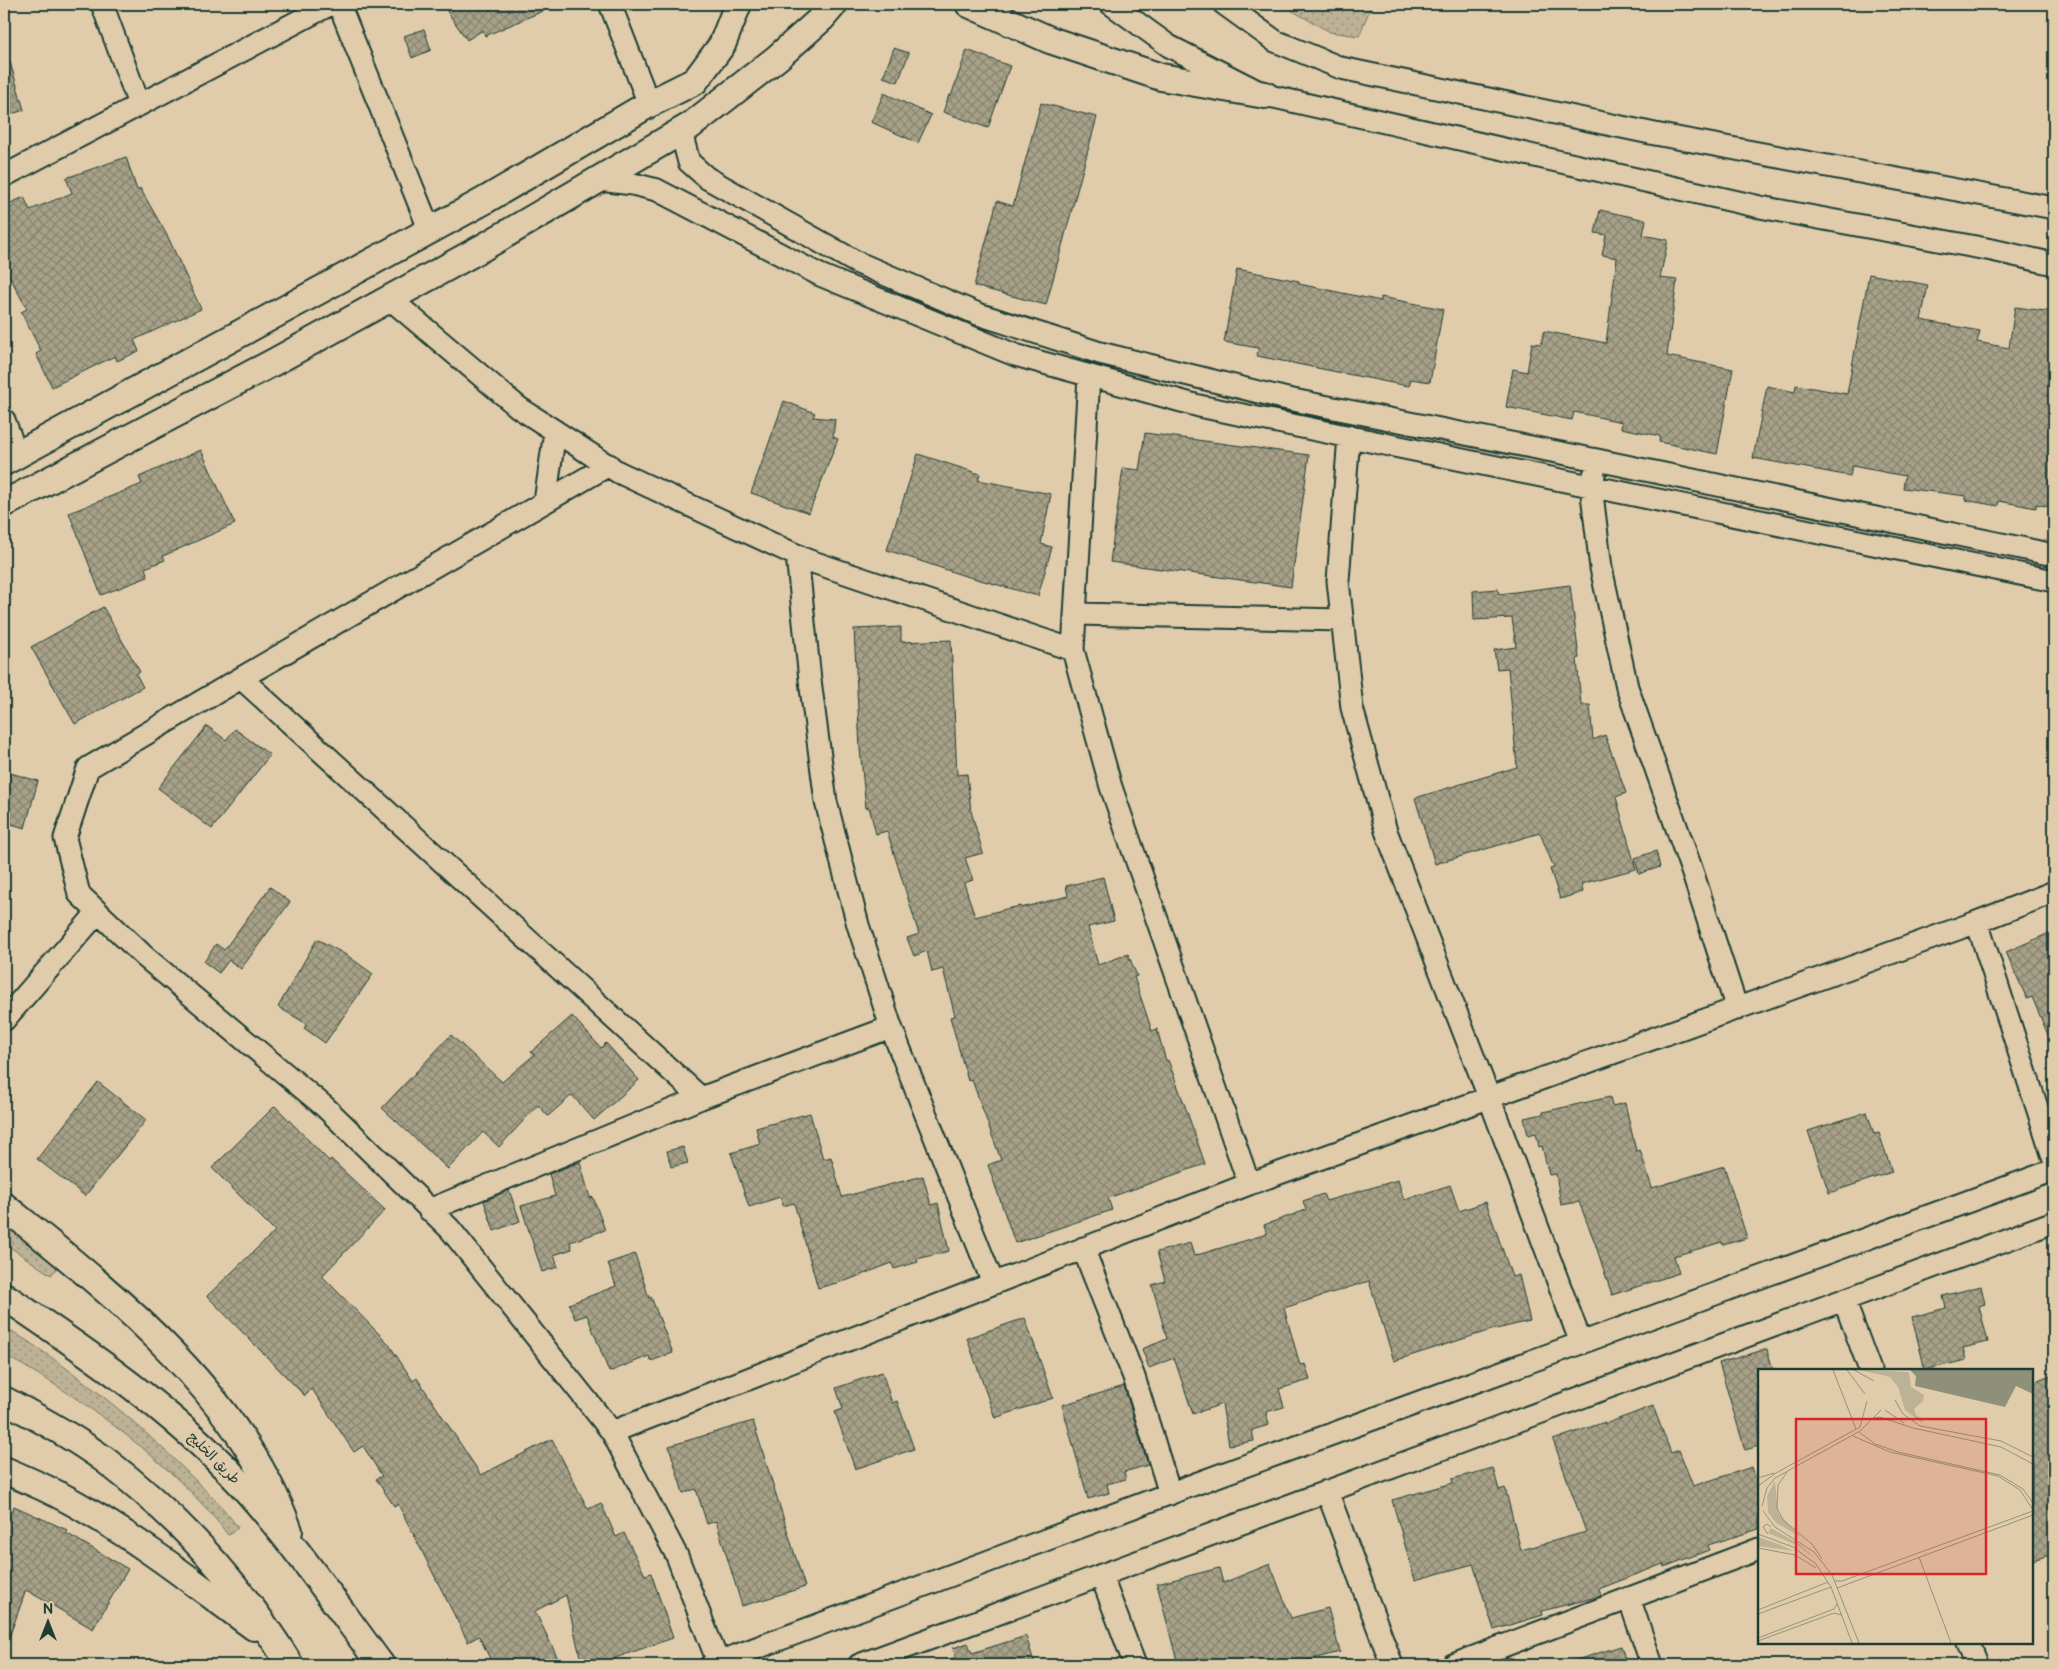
<svg xmlns="http://www.w3.org/2000/svg" width="2058" height="1669" viewBox="0 0 2058 1669" font-family="'Balsamiq Sans','Playpen Sans Arabic',sans-serif">
  <defs>
    <pattern id="green-dots" width="8" height="8" patternUnits="userSpaceOnUse" patternTransform="scale(1.25)"><rect width="8" height="8" fill="#bdb296"/><path d="M2 2h.1M6 6h.1" fill="none" stroke="#99927b" stroke-width="1.8" stroke-linecap="round"/></pattern>
    <pattern id="building-cross-hatch" width="8" height="8" patternUnits="userSpaceOnUse" patternTransform="scale(1.25)"><rect width="8" height="8" fill="#a7a188"/><path d="M0 0l8 8M0 8l8-8" fill="none" stroke="#878470"/></pattern>
  </defs>
  <rect width="100%" height="100%" fill="#e0ccab"/>
  <filter id="ink" filterUnits="userSpaceOnUse"><feTurbulence type="fractalNoise" baseFrequency=".02" numOctaves="2"/><feDisplacementMap in="SourceGraphic" scale="10" xChannelSelector="R" yChannelSelector="G"/><feConvolveMatrix kernelMatrix="1 2 1 2 8 2 1 2 1" color-interpolation-filters="sRGB"/></filter>
  <g filter="url(#ink)">
    <!-- green -->
    <path fill="url(#green-dots)" stroke="#6e7865" d="M1280 4H1372L1359 36 1330 32Z
      M4 1223 58 1267 51 1275 4 1243Z
      M4 1326C70 1367 131 1416 186 1471 204 1489 224 1507 238 1528L228 1535C178 1467 78 1394 4 1355Z"/>
    <!-- building -->
    <path fill="url(#building-cross-hatch)" stroke="#1f3d34" d="M442 4H559L485 36 483 30 467 40Z
      M424 29 431 50 412 58 404 36Z
      M894 48 909 53 898 82 883 77Z
      M967 50 1010 66 988 128 943 112 949 95 951 96Z
      M8 55 24 110 9 115 4 97V56Z
      M884 93 931 115 918 143 871 122Z
      M1041 103 1097 117 1046 305 974 286 997 201 1013 206Z
      M126 157 137 190 140 188 168 237 201 309 134 340 139 351 117 361 115 356 52 387 36 354 41 351 21 312 27 309 4 266V206L24 197 30 210 72 193 66 178Z
      M1600 210 1646 220 1643 235 1668 240 1660 278 1677 280 1667 356 1733 369 1717 454 1659 442 1660 436 1621 428 1622 422 1574 412 1572 420 1506 407 1513 369 1527 372 1532 343 1541 344 1544 331 1606 343 1617 258 1602 255 1606 235 1595 233Z
      M1237 269 1299 281V284L1381 301V297L1443 309 1430 382 1411 379 1409 386 1392 383 1257 356 1258 348 1224 342Z
      M1869 274 1928 285 1921 320 1980 331 1977 342 2009 348 2015 307 2054 312V508L2036 504V508L1999 501 1998 506 1965 500 1966 496 1903 488 1905 476 1852 466 1850 476 1753 458 1767 386 1795 392 1796 385 1847 394Z
      M784 401 815 413 813 417 835 419 833 437 838 439 809 513 751 493Z
      M1145 433 1309 455 1291 587 1110 562 1123 468 1139 470Z
      M201 450 235 524 163 556 165 560 145 568 148 577 101 595 69 513 142 484 139 477Z
      M918 454 980 474 978 480 1051 494 1041 544 1052 547 1038 596 962 575 887 550Z
      M1570 585 1579 658 1577 659 1581 705H1590L1593 740 1605 735 1626 793 1616 797 1636 869 1581 884 1583 892 1560 899 1550 869 1554 868 1540 833 1435 864 1415 798 1517 767 1508 668 1497 669 1494 650 1516 647 1512 618 1474 620 1473 591 1498 589 1499 594Z
      M103 607 140 672 136 674 143 687 75 724 31 647Z
      M901 627V642L951 640 957 775 967 774 971 811 983 853 965 858 973 880 964 883 975 917 1006 909 1021 906V908L1068 896 1066 886 1103 877 1114 921 1088 927 1098 965 1128 954 1137 976 1134 977 1152 1031 1157 1029 1166 1061 1168 1060 1185 1106 1205 1164 1108 1198 1112 1210 1015 1243 988 1165 1001 1160 972 1080 968 1081 950 1017 955 1016 943 969 932 972 927 951 914 956 907 938 919 934 887 831 876 834 869 807 866 808 860 749 854 629Z
      M207 726 226 740 235 729 270 755 212 829 158 788Z
      M4 771 38 781 25 828 4 822Z
      M1656 851 1660 867 1639 874 1635 858Z
      M270 887 290 902 241 969 229 960 219 973 204 962 216 944 224 950Z
      M2054 931V1049L2032 997 2027 999 2006 952Z
      M317 939 348 956 373 974 325 1043 304 1028 307 1024 278 1007Z
      M572 1016 601 1048 606 1043 639 1080 594 1120 572 1095 548 1116 538 1105 499 1147 483 1132 448 1169 382 1108 451 1035 502 1082 534 1055 531 1052Z
      M98 1082 146 1120 85 1196 37 1159Z
      M1610 1097 1612 1106 1625 1103 1636 1151 1640 1150 1652 1188 1724 1166 1747 1238 1723 1245 1722 1242 1674 1256 1679 1273 1612 1295 1595 1243 1579 1202 1561 1205 1556 1174 1549 1175 1542 1146 1539 1147 1536 1133 1528 1135 1524 1118 1543 1114V1112Z
      M275 1106 329 1161 331 1159 385 1210 322 1276 388 1343 413 1381 417 1378 481 1475 552 1439 588 1509 601 1503 616 1537 624 1533 645 1575 651 1573 673 1638 615 1658 616 1665H582L566 1595 535 1611 561 1665H493L479 1636 468 1642 398 1504 394 1506 376 1479 382 1476 363 1446 354 1452 312 1389 305 1396 207 1296 275 1231 212 1168Z
      M1867 1112 1874 1134 1879 1133 1892 1172 1829 1193 1808 1131Z
      M810 1113 823 1159 831 1157 842 1197 923 1176 931 1205 938 1203 949 1251 917 1259 918 1262 894 1269 892 1263 848 1280 818 1288 794 1203 783 1206 780 1197 749 1207 731 1153 760 1144 756 1128Z
      M683 1147 688 1163 671 1167 667 1151Z
      M580 1162 590 1198 593 1197 605 1230 570 1242 572 1249 554 1255 558 1267 542 1272 521 1206 555 1196 549 1174Z
      M1398 1180 1404 1200 1450 1185 1459 1211 1486 1202 1512 1277 1519 1275 1530 1321 1488 1331 1394 1361 1369 1281 1284 1308 1300 1365 1305 1364 1310 1380 1279 1389 1284 1407 1266 1412 1269 1425 1252 1430 1254 1441 1229 1445 1222 1404 1193 1414 1174 1358 1149 1368 1142 1349 1167 1339 1152 1285 1165 1281 1157 1252 1190 1243 1194 1256 1267 1234 1264 1225 1306 1210 1303 1201 1323 1194 1326 1201Z
      M509 1190 520 1221 494 1231 484 1201Z
      M635 1254 649 1298 651 1297 673 1353 651 1361 649 1356 609 1372 587 1315 575 1319 569 1304 616 1286 608 1263Z
      M1981 1286 1985 1304 1979 1306 1988 1342 1963 1348 1966 1360 1925 1370 1912 1317 1946 1308 1943 1296Z
      M1025 1318 1053 1398 995 1418 967 1338Z
      M1767 1349 1773 1370H1759V1446L1745 1450 1719 1363Z
      M882 1372 892 1403 897 1401 914 1449 855 1469 835 1412 843 1409 836 1388Z
      M2054 1374V1554L2032 1560V1382Z
      M1124 1386 1148 1465 1124 1472 1126 1479 1107 1484 1109 1493 1088 1499 1062 1405Z
      M1653 1406 1671 1453 1679 1450 1693 1486 1752 1467 1759 1489V1529L1708 1545 1709 1550 1664 1567 1663 1564 1599 1589 1601 1596 1542 1611 1543 1615 1494 1630 1473 1564 1415 1580 1392 1500 1453 1483 1452 1479 1493 1468 1499 1490 1505 1488 1521 1550 1586 1532 1553 1440 1605 1422V1424Z
      M753 1421 805 1587 742 1606 716 1521 707 1524 696 1489 683 1493 669 1446Z
      M14 1506 67 1530 66 1533 128 1569 93 1629 26 1590 6 1646H4V1529Z
      M1270 1564 1291 1618 1328 1608 1340 1652 1288 1665H1178L1157 1584 1219 1568 1223 1583Z
      M1026 1636 1035 1665H944V1661L956 1657 953 1648 968 1643 972 1653Z
      M1621 1646 1627 1665H1571L1570 1662Z"/>
    <g fill="none" stroke-linecap="round" stroke-linejoin="round">
      <!-- minor casing -->
      <g stroke="#1f3d34" stroke-width="25">
        <path id="minor" d="M102 4 139 104
          M339 4 430 231
          M610 4 649 104
          M1111 4 1169 46 1265 95 1760 207 1992 250 2054 264
          M1224 4 1275 41 1341 68 1655 134 2054 208
          M681 132 689 162 707 178 856 262 978 314 1100 353 1283 398 1597 460 2054 555
          M4 176 331 4
          M599 180 633 184 657 190 820 275 1015 355 1199 406 2054 581
          M389 298 518 407 618 472 807 560 1073 650
          M1089 376 1073 650 1111 787 1249 1184
          M4 420 17 455
          M1349 436 1338 581 1352 708 1386 831 1489 1097 1581 1343
          M609 465 241 678 88 768 65 838 79 894 144 956 325 1107 450 1229 612 1432 677 1556 718 1662
          M1594 475 1591 486 1601 568 1627 687 1692 871 1737 1009
          M545 502 555 431
          M797 555 810 680 826 802 858 925 891 1027 993 1283
          M1076 614 1342 620
          M241 678 701 1098
          M1977 922 2054 1160
          M4 1020 98 912
          M429 1210 701 1098 891 1027
          M1083 1248 1134 1377 1170 1494
          M1844 1300 1870 1370
          M612 1432 1249 1184 1977 922 2054 892
          M1327 1491 1392 1665
          M1101 1575 1135 1665
          M1629 1598 1652 1665
          M1968 1643 1977 1665
          M711 1665 1198 1483 2054 1170
          M859 1665 2054 1222
          M1453 1665 1759 1549"/>
      </g>
      <!-- major casing -->
      <g stroke="#1f3d34" stroke-width="30">
        <path id="major" d="M969 4 1050 40 1161 77 1265 95
          M4 462 482 202 649 104 695 81 722 45 738 4
          M4 504 274 362 482 248 690 126 777 58 822 18 834 4
          M4 1206C113 1294 241 1394 289 1531
          M4 1296C87 1352 170 1408 239 1482 291 1539 335 1603 381 1665
          M4 1400C37 1417 75 1438 105 1460 178 1516 242 1586 290 1665
          M4 1470C32 1482 60 1494 86 1510 145 1544 199 1587 254 1627"/>
      </g>
      <!-- minor -->
      <use href="#minor" stroke="#e0ccab" stroke-width="21"/>
      <!-- major -->
      <use href="#major" stroke="#e0ccab" stroke-width="26"/>
    </g>
  </g>
  <g text-anchor="middle" dominant-baseline="central" stroke-width="4" stroke-linejoin="round" paint-order="stroke">
    <!-- street labels -->
    <g font-size="14" fill="#1f3d34" stroke="#e0ccab">
      <text transform="translate(214 1458) rotate(45)">طريق الخليج</text>
    </g>
  </g>
  <!-- overview -->
  <g transform="translate(1758 1369)">
    <rect width="275" height="275" fill="#e0ccab"/>
    <path d="M102 1 151 3 153 18 166 26 165 32 156 40 158 46 165 50 164 54 147 41 140 18 132 8ZM17 112 20 144 43 168 18 154 10 143 9 127ZM13 159 41 175 60 192 39 176 10 164ZM0 168 20 175 36 182 0 177Z" fill="#bdb296"/>
    <path d="M152 1H275V25L258 17 247 38 157 17 158 7Z" fill="#8e9079"/>
    <path fill="none" stroke="#93937b" stroke-width="1" d="M75 1 98 60M89 1 107 25M96 1 116 12M137 31 145 45 162 57 243 72 275 88M127 41 146 54M116 49 122 48 155 59M155 59 243 78 275 95M101 63 117 75 140 83 242 106 265 120 275 134M95 67 132 83 240 107 262 121 275 141M29 103 20 116 19 139 25 151 54 175 64 190M0 109 16 104M0 117 18 104 102 58 109 32M4 137 9 119 17 109 102 62 123 41M5 142 17 158 56 183 74 206 101 274M0 165 35 178 58 195 73 218 94 274M10 165 5 158 9 155 13 158M0 179 37 186 58 199M161 188 193 274M77 212H84L275 142M79 219 275 146M0 241 70 213M0 245 73 218M0 269 76 240 79 235M0 272 76 244 84 246"/>
    <path fill="#d62828" fill-opacity="0.15" stroke="#d62828" stroke-width="2.5" d="M38 50H228V205H38Z"/>
    <rect width="275" height="275" fill="none" stroke="#1f3d34" stroke-width="2.5"/>
  </g>
  <!-- margin -->
  <rect width="2058" height="1669" fill="none" stroke="#e0ccab" stroke-width="20"/>
  <rect x="10" y="10" width="2038" height="1649" fill="none" stroke="#1f3d34" stroke-width="2" filter="url(#ink)"/>
  <!-- north arrow -->
  <g transform="translate(48 1622)" stroke="#e0ccab" stroke-width="4" paint-order="stroke">
  <path d="M0-4L9 19L0 12L-9 19Z" fill="#1f3d34"/>
  <text y="-8" font-size="14" font-weight="bold" text-anchor="middle" fill="#1f3d34">N</text>
  </g>
</svg>
